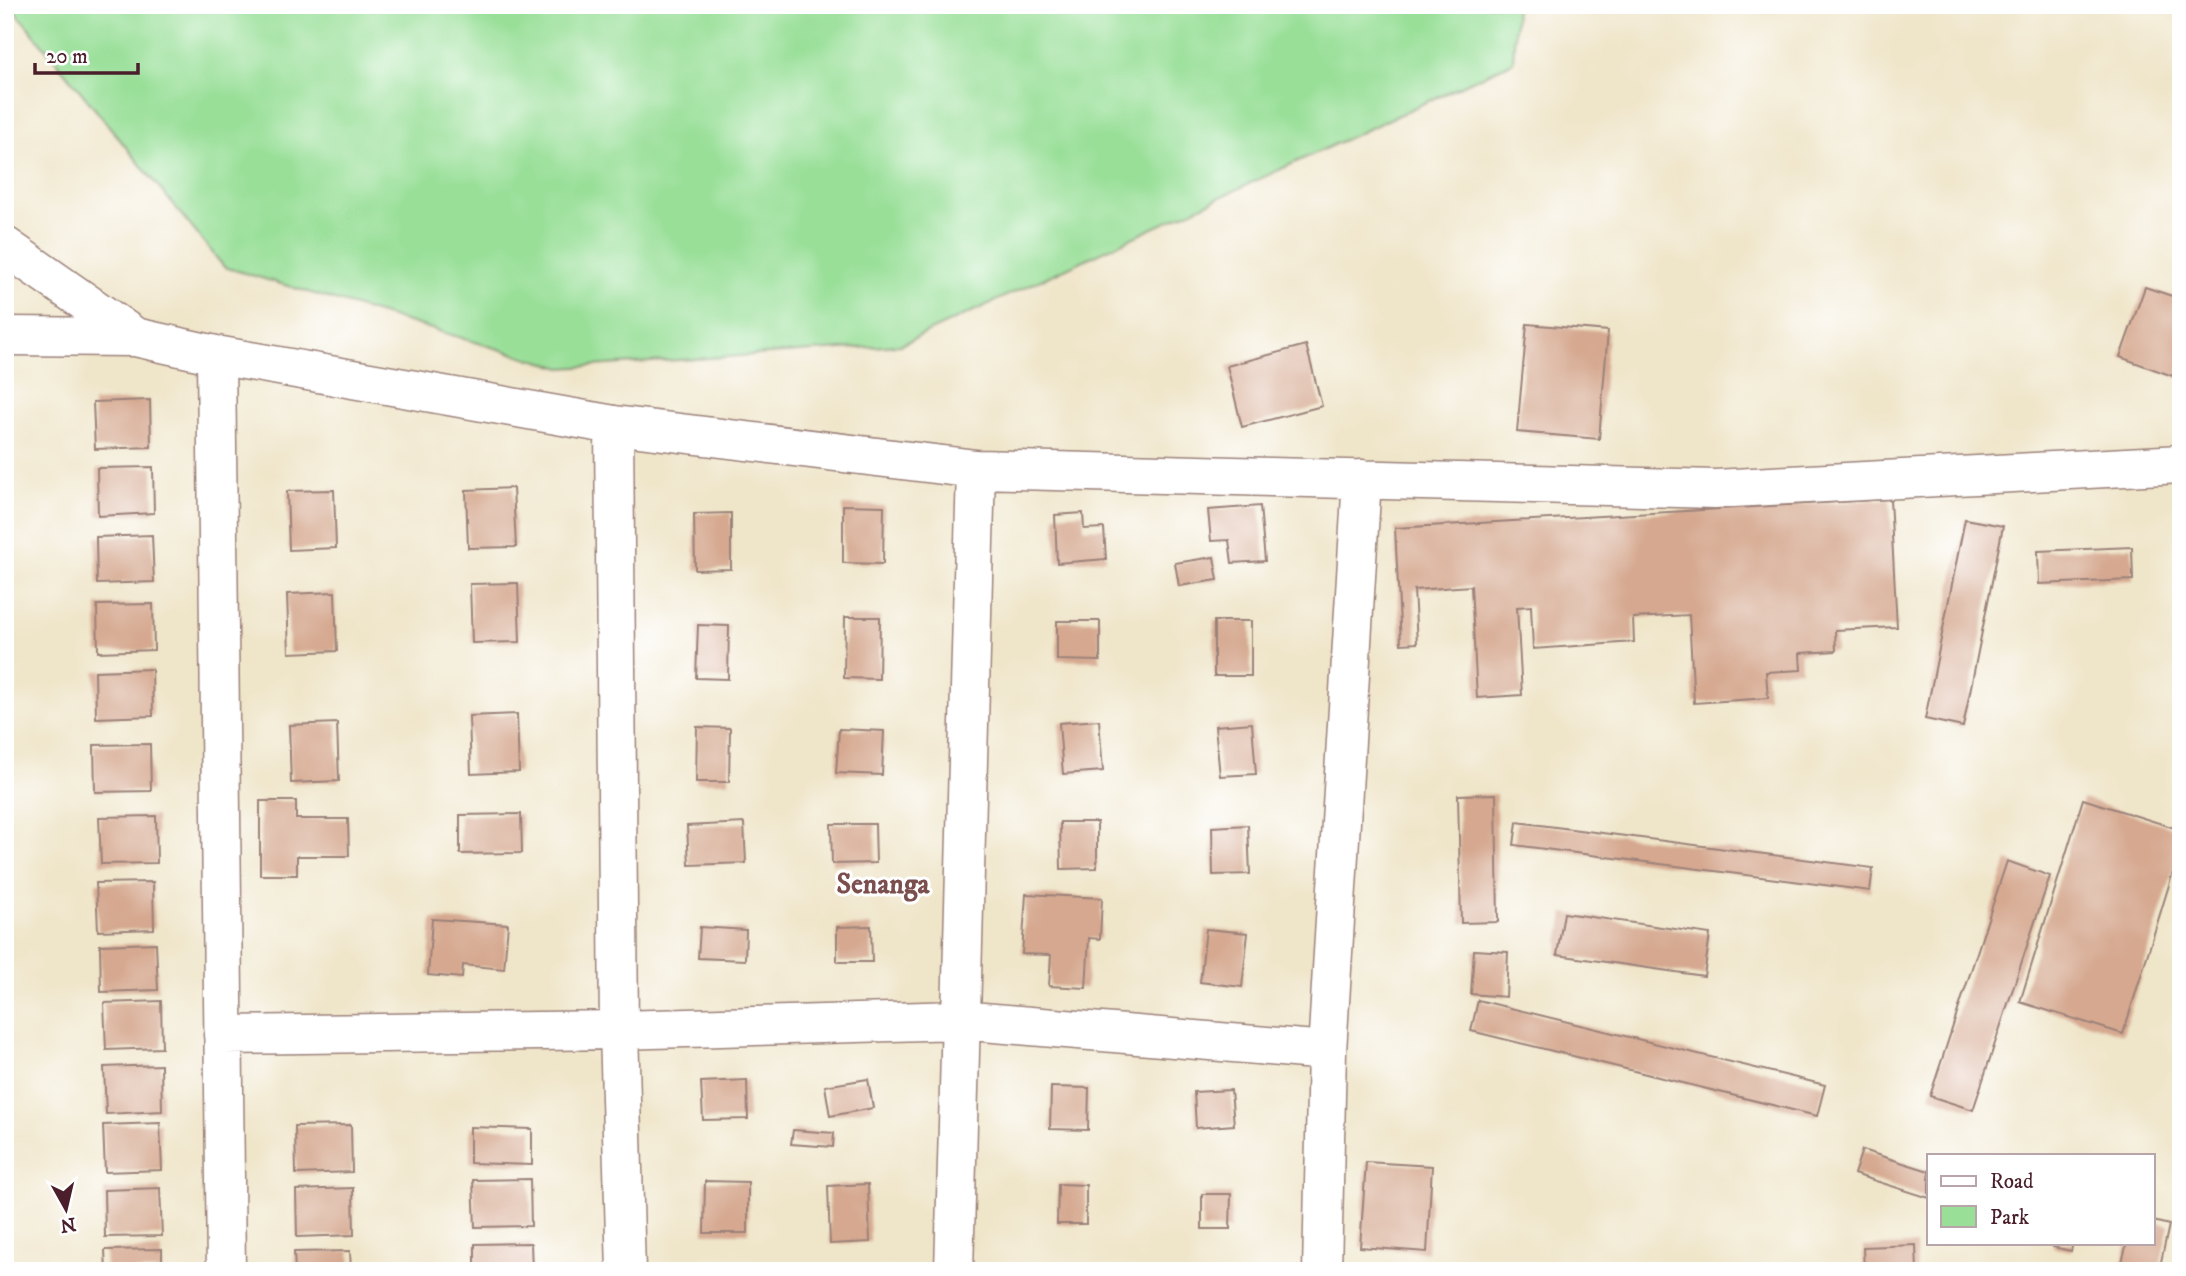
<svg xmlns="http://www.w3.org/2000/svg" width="2186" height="1276" viewBox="0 0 2186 1276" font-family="'IM FELL DW Pica',serif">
  <rect width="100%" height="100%" fill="#fff"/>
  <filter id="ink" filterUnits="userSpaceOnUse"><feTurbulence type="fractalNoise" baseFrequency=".0143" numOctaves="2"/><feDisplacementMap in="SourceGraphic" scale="14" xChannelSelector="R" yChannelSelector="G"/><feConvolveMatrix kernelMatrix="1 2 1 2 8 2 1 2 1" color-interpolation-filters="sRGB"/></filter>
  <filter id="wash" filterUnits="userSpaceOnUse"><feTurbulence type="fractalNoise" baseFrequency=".00686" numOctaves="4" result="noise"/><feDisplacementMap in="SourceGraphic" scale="28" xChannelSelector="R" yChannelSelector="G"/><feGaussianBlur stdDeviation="1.57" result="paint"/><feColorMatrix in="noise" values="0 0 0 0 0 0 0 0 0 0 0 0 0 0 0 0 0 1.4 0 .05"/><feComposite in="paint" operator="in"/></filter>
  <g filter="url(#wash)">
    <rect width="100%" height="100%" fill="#efe5c9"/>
    <!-- green -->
    <path fill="#99df98" stroke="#727f62" stroke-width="2" d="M10 5H1516L1513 62 900 345 562 368 224 267Z"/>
    <g id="blocks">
      <!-- building -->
      <path fill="#d5a88f" d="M2145 287 2181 299V379L2120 357Z
        M1527 324 1608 331 1599 439 1517 432Z
        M1306 345 1322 406 1242 427 1227 366Z
        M150 400 151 447 95 449 93 402Z
        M153 467 154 513 98 516 97 468Z
        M513 488 516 547 468 548 466 490Z
        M334 490 336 548 289 550 287 491Z
        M1890 499 1897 627 1835 630 1836 651 1800 653 1801 670 1766 672 1768 698 1694 703 1689 615 1633 618 1634 642 1533 649 1531 606 1517 607 1522 695 1477 698 1471 586 1414 590 1417 643 1401 644 1395 528Z
        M843 505 884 506 883 564 843 563Z
        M1260 506 1265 561 1232 563 1229 540 1211 541 1208 510Z
        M731 513V569L695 570 694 514Z
        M1083 513 1084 529 1104 528 1106 559 1057 563 1055 515Z
        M1965 519 2003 526 1963 727 1925 719Z
        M152 535 154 582 97 584 96 537Z
        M2132 547 2133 580 2039 584 2038 551Z
        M1214 557 1218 580 1179 586 1175 563Z
        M518 583 520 642 472 643 470 584Z
        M335 592 337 651 289 653 287 594Z
        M153 604 154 650 98 652 97 605Z
        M845 617H880L879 679 844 678Z
        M1057 621H1100V661L1057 660Z
        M1214 621H1251V676H1214Z
        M698 625 729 626 728 679 696 678Z
        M2179 665H2181V698L2175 697Z
        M152 669 153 716 96 718 95 671Z
        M517 714 519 772 471 774 469 716Z
        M1099 720 1103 771 1063 774 1059 723Z
        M337 723 339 781 291 783 289 725Z
        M1252 723 1256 774 1220 776 1215 726Z
        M697 727 730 728 729 782H696Z
        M839 729 884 731 882 775 836 773Z
        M150 744 151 791 95 792 94 745Z
        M1496 794 1498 922 1461 923 1458 795Z
        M2083 799 2181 830V846L2123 1034 2020 1002Z
        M260 801H296V819H348L349 856H297V875H260Z
        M521 814 522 853 460 854V815Z
        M156 816 157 863 101 864 99 817Z
        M1060 822H1097V868L1061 869Z
        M1517 822 1873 868 1870 891 1514 845Z
        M744 823 746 863 689 865 687 826Z
        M831 824H875L876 863 832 864Z
        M1248 825 1250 874 1213 875 1212 827Z
        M2007 861 2050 876 1973 1110 1930 1096Z
        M153 882 154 929 98 931 96 883Z
        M1026 894 1102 898 1100 939 1089 938 1086 988 1049 986 1051 955 1022 954Z
        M1564 913 1710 934 1704 976 1557 955Z
        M432 919 508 924 504 969 463 965 462 978 428 975Z
        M871 926 872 962H837V927Z
        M700 927 746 930 745 960 698 958Z
        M1206 929 1248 933 1242 987 1200 982Z
        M156 943 158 990 101 992 100 945Z
        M1474 950 1508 952 1506 997 1471 994Z
        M1478 1000 1825 1085 1817 1116 1471 1031Z
        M161 1001 162 1048 106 1050 104 1003Z
        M161 1065 162 1111 106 1114 104 1067Z
        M868 1079 873 1108 830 1116 825 1086Z
        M747 1080 748 1119 703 1120 701 1082Z
        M1051 1087 1089 1088 1088 1130 1050 1129Z
        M1231 1090 1234 1125 1196 1128 1194 1092Z
        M160 1123 162 1170 105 1172 103 1125Z
        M351 1125 352 1172 296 1174 295 1126Z
        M470 1127 532 1129V1165L470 1163Z
        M793 1130 834 1133 833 1147 791 1144Z
        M1862 1150 1929 1171V1198L1854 1174Z
        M1366 1162 1432 1166 1427 1252 1360 1247Z
        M530 1179 531 1226 475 1227 473 1180Z
        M705 1181 748 1182V1233H704Z
        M868 1184 870 1242 830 1244 828 1186Z
        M1058 1184 1086 1185V1224H1057Z
        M160 1188 162 1236 105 1237 104 1190Z
        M353 1188 354 1235 297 1237 296 1190Z
        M1202 1194H1231L1230 1229H1202Z
        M2153 1221 2169 1225 2159 1271 2122 1262 2127 1243H2153Z
        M531 1243 532 1271H475V1244Z
        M2054 1243H2073L2071 1251 2053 1247Z
        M1916 1245 1917 1271H1864L1863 1247Z
        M162 1249V1271H106L105 1250Z
        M350 1251 351 1271H295L294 1252Z"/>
    </g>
  </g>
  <g filter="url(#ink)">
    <use href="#blocks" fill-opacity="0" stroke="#9c827a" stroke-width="2"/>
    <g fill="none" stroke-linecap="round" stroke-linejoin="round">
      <!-- street casing -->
      <g stroke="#9c827a" stroke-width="41">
        <path id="street" d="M5 246 135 337
          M5 336 135 337 216 355 614 425 976 469 1715 489 2181 464
          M216 355 226 1271
          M614 425 619 1030 626 1271
          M223 1035 619 1030 959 1020 1327 1051
          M954 1271 976 469
          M1322 1271 1327 1051 1362 479"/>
      </g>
      <!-- street -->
      <use href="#street" stroke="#fff" stroke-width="38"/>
    </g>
  </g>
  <g text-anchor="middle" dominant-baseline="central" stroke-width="6" stroke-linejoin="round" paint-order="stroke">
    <!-- district labels -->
    <g font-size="28" font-weight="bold" fill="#7b4f4e" stroke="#fff">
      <text x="883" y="884">Senanga</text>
    </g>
  </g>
  <!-- margin -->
  <rect width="2186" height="1276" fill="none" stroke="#fff" stroke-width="28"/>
  <!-- legend -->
  <rect x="1927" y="1154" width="228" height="91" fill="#ffffff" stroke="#b7a5aa" stroke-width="2"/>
  <rect x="1941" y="1176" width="35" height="10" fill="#ffffff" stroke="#b7a5aa" stroke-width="2"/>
  <text x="1990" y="1188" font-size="21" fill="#4a1f2b">Road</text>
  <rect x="1941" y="1206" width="35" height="21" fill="#99df98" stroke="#b7a5aa" stroke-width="2"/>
  <text x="1990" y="1224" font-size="21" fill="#4a1f2b">Park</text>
  <!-- north arrow -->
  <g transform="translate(66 1209) rotate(172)" stroke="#ffffff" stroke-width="5" paint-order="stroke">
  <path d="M0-5L12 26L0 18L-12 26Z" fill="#4a1f2b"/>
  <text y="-10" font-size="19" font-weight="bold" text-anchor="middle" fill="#4a1f2b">N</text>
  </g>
  <!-- scale -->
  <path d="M35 63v10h103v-10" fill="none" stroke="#4a1f2b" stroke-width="3.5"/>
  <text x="46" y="63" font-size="21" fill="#4a1f2b" stroke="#ffffff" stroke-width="5" paint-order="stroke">20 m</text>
</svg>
